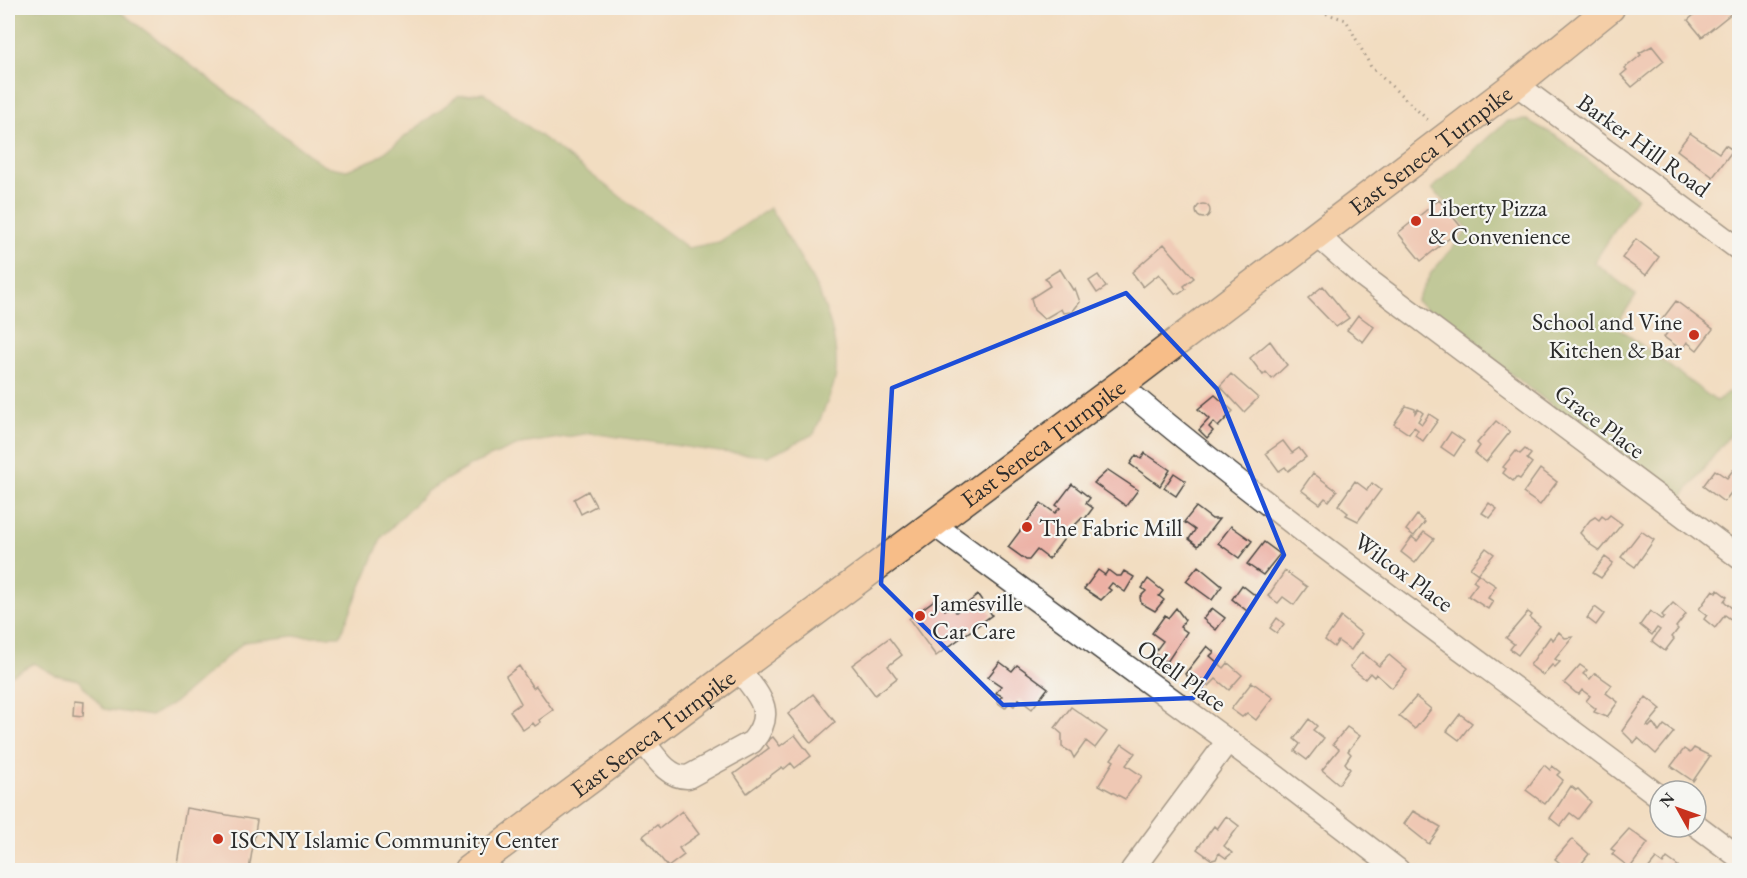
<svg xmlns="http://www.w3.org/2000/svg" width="1747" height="878" viewBox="0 0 1747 878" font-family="'EB Garamond',serif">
  <rect width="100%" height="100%" fill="#f6f6f2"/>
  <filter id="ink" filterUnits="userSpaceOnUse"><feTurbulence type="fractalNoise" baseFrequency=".0167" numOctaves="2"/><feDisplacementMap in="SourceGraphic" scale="12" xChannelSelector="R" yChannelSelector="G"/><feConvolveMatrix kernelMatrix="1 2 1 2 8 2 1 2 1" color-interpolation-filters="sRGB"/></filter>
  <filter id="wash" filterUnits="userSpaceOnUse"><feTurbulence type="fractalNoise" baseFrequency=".008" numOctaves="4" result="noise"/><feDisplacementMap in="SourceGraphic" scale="24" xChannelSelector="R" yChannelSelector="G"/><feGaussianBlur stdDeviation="1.35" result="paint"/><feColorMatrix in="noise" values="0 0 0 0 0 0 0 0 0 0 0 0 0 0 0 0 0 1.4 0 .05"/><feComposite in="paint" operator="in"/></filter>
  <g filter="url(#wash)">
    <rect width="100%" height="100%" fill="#f2ddc1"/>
    <!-- forest -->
    <path fill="#86b067" stroke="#586e49" stroke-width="1.5" d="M8 8H115L324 166 347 170 377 158 458 96 484 93 688 248 719 242 770 208C800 258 840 312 836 373 835 389 820 418 814 434L768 456 720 452 591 433 521 444 473 464 427 491 382 537 340 636H294L244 642 174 703 151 716 104 709 78 680 55 675 34 663 8 677Z
      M1527 120 1556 136 1637 197 1594 262 1636 295 1616 326 1716 401 1729 392 1739 401V423L1678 502 1416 301 1431 273 1468 230 1455 211 1432 189 1495 131 1508 121Z"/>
    <g id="blocks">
      <!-- building -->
      <path fill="#ecb0a4" d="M1700 8H1738L1702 37 1688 20 1701 9Z
        M1652 46 1664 61 1632 87 1621 75 1627 70 1625 68 1641 55 1639 53Z
        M1690 133 1719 153 1725 145 1733 150 1713 177 1677 150Z
        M1439 200 1462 228 1421 261 1398 233Z
        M1196 211a7 7 0 1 1 14 0a7 7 0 1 1-14 0Z
        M1636 239 1659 257 1646 275 1622 258Z
        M1164 244 1194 278 1184 286 1186 289 1179 294 1175 293 1159 274 1143 287 1132 272Z
        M1060 269 1073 290 1075 288 1080 302 1072 312 1063 313 1061 309 1044 319 1034 310 1031 298 1050 286 1045 278Z
        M1098 275 1106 287 1097 293 1089 281Z
        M1323 286 1349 318 1336 327 1308 298Z
        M1676 301 1713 329 1697 350 1687 342 1682 350 1664 337 1670 329 1660 322Z
        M1358 315 1374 327 1363 342 1347 330Z
        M1270 341 1287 365 1272 379 1266 372 1263 375 1250 358Z
        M1231 374 1258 398 1244 412 1220 386Z
        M1215 395 1233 411 1218 427 1213 422 1209 427 1213 431 1207 438 1199 430 1209 419 1198 409Z
        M1406 406 1415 409V413L1418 409 1423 413 1418 421 1422 424 1429 414 1438 420 1423 441 1415 435 1418 430 1414 427 1409 434 1394 424Z
        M1496 421 1510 432 1486 462 1475 453 1480 446 1477 443Z
        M1451 432 1464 441 1454 456 1441 447Z
        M1283 441 1292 453 1299 448 1306 457 1288 471 1285 467 1279 471 1266 453Z
        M1525 449 1531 454 1527 459 1532 463 1520 479 1516 477 1513 481 1503 473 1506 469 1503 467 1516 451 1520 454Z
        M1145 453 1170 470 1160 486 1130 464 1136 455 1141 459Z
        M1540 469 1557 482 1540 505 1523 493Z
        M1108 470 1138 490 1126 506 1094 483Z
        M1715 470 1727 478 1733 470 1740 475V481L1724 502 1703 486Z
        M1174 473 1186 481 1176 496 1164 488Z
        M1313 473 1337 491 1329 501 1325 498 1320 504 1301 490Z
        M1355 481 1367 490 1372 483 1381 490 1358 521 1346 515 1348 513 1338 505Z
        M1072 484 1090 498 1086 503 1093 508 1084 520 1082 518 1072 528 1049 559 1037 550 1029 560H1026L1008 547 1041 503 1055 513 1060 508 1056 505Z
        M588 491 596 506 581 514 574 499Z
        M1489 503 1497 509 1490 518 1482 513Z
        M1196 507 1212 519H1219L1198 546 1189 539 1195 530 1184 522Z
        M1417 515 1425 522 1414 536 1406 530Z
        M1610 515 1622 524 1600 551 1591 545 1580 533 1590 520 1595 517 1599 520 1602 516 1606 519Z
        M1231 526 1252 541 1239 558 1218 543Z
        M1641 531 1654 540 1635 567 1621 557Z
        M1424 532 1434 539 1415 563 1401 552 1412 537 1417 541Z
        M1264 542 1280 554 1263 575 1247 564Z
        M1486 548 1494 554 1478 574 1470 568Z
        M1605 557 1613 563 1601 578 1593 573Z
        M1198 566 1222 586 1212 600 1186 581Z
        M1098 570 1105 575 1108 570 1116 576H1121L1124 571 1134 577 1125 592 1112 583 1108 588 1111 590 1101 600 1084 589Z
        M1285 571 1307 587 1294 605 1283 597 1278 603 1268 596Z
        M1478 574 1496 586 1488 598 1493 601 1488 609 1468 596 1477 584 1473 581Z
        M1148 579 1163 591 1159 596 1164 600 1155 611 1141 603 1140 597 1146 591 1142 588Z
        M1242 585 1257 597 1247 611 1232 599Z
        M1713 590 1716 593 1718 590 1727 597 1724 601 1735 611 1732 620 1725 615 1715 628 1704 619 1707 615 1699 609Z
        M978 595 992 615 936 656 909 619 937 598 945 610 951 605 956 612Z
        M1673 603 1686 614 1676 627 1678 629 1672 637 1674 639 1665 651 1652 641 1660 630 1657 628 1652 635 1640 625 1650 611 1662 620 1664 617 1662 615Z
        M1595 607 1604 614 1596 625 1587 618Z
        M1176 608 1185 620 1180 627 1187 632 1167 662 1154 653 1163 641 1152 633 1165 615 1168 618Z
        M1212 608 1225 618 1216 630 1203 619Z
        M1528 612 1532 615 1530 618 1540 626 1518 655 1510 649 1514 644 1506 638Z
        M1341 617 1362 634 1351 650 1338 641 1334 647 1325 640Z
        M1277 618 1284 624 1277 633 1270 628Z
        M1559 632 1565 638 1573 637 1555 659 1560 662 1555 667 1552 665 1543 675 1530 665 1550 637 1553 640Z
        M889 638 902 655 888 666 897 678 875 695 852 665Z
        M1207 646 1214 652 1210 656 1224 668 1228 663 1242 675 1229 690 1216 679 1209 686 1202 679 1197 685 1185 674Z
        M1362 652 1379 666 1389 655 1407 670 1392 688 1376 674 1374 677 1370 673 1365 679 1350 667Z
        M1000 662 1012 671 1017 665 1048 688 1032 709 1019 699 1014 706 1009 703 1005 708 997 702 1002 696 996 693 1001 686 988 677Z
        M1580 665 1587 670 1583 674 1590 679 1595 673 1612 685 1606 693 1618 702 1607 717 1594 712 1596 709 1586 701 1590 696 1582 690 1579 694 1576 693 1564 683Z
        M519 666 533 688 536 686 553 710 539 720 541 722 535 726 533 723 523 730 510 711 521 703 506 676Z
        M1252 682 1273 698 1256 720 1247 713 1242 717 1231 709Z
        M813 694 835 722 811 743 788 714Z
        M1416 697 1431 709 1415 729 1399 716Z
        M1646 697 1661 709 1647 726 1649 727 1653 723 1659 732 1664 725 1674 732 1656 754 1638 738 1634 743 1622 731Z
        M74 701 84 702 83 716 73 715Z
        M1071 707 1107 732 1095 748 1086 741 1074 758 1071 752 1062 747V734L1055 728Z
        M1460 714 1472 723 1459 740 1447 731Z
        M1309 719 1317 726 1313 730 1324 738 1307 760 1295 751 1300 744 1294 739Z
        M1347 727 1360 736 1348 751 1351 754 1345 763 1350 769 1339 784 1322 770 1339 749 1333 744Z
        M795 735 811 756 795 768 791 763 784 769 782 767 747 793 734 774 769 748 765 743 773 737 780 746Z
        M1122 744 1135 753 1126 765 1142 776 1125 799 1099 785 1114 761 1111 759Z
        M1694 748 1710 756 1693 781 1671 766 1684 749 1690 753Z
        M1544 765 1550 770 1552 766 1560 772 1557 775 1563 780 1545 804 1526 790Z
        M1571 786 1576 790 1578 789 1591 802 1578 819 1570 813 1560 826 1550 818Z
        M186 808 257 820 249 870H176Z
        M682 811 699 834 679 848 684 855 668 867 643 836 657 825 660 828Z
        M1413 811 1441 827 1429 844 1404 824Z
        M1226 816 1239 826 1224 846 1232 853 1226 858 1219 853 1216 859 1212 860 1197 849 1214 826 1217 829Z
        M1629 829 1648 843 1630 868 1612 854 1615 851 1611 849Z
        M1572 839 1589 854 1578 868 1569 870 1555 859Z
        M1667 858 1678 866 1674 870H1647L1656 859 1663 864Z"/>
    </g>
  </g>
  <g filter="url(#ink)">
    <use href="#blocks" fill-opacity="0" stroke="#494642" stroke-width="1.5"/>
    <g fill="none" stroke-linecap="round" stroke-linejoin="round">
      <!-- minor casing -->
      <g stroke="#494642" stroke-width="25">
        <path id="minor" d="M1516 84 1740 250
          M1318 236 1363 276 1740 558
          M1120 385C1293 531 1480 660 1660 797
          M933 524 1273 774 1398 870
          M643 741C655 756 667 778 688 777L752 742C777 712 759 695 739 670
          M1696 825 1740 858
          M1132 870 1227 742"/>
      </g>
      <!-- major casing -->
      <g stroke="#494642" stroke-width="31">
        <g id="major">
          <path id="s1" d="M468 870 1120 385 1516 84 1610 8"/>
        </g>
      </g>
      <!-- path -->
      <path stroke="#494642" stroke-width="3" stroke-dasharray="1.5 4.5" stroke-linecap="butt" d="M1309 8 1346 20 1371 67 1430 122"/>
      <!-- minor -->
      <use href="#minor" stroke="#fff" stroke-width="22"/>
      <!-- major -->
      <use href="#major" stroke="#f7bd88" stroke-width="28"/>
    </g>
  </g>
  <!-- marked area -->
  <path d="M0 0H1747V878H0ZM1126 293 1217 389 1284 555 1193 698 1003 705 881 584 892 388Z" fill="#f2ddc1" fill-opacity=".55" fill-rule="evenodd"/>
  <path fill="none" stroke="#1d4ed8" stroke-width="4.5" stroke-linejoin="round" d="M1126 293 1217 389 1284 555 1193 698 1003 705 881 584 892 388Z"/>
  <!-- markers -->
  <g fill="#c8321e" stroke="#f6f6f2" stroke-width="2">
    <circle cx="1416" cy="221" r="6"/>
    <circle cx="1694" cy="335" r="6"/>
    <circle cx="1027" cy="527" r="6"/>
    <circle cx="920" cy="616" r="6"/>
    <circle cx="218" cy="839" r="6"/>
  </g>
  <g text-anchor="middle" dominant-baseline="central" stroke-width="4.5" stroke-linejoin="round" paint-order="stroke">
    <!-- street labels -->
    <g font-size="24" fill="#2b2b2b" stroke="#f6f6f2">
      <text transform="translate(1644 145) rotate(36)">Barker Hill Road</text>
      <text stroke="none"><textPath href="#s1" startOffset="1202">East Seneca Turnpike</textPath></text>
      <text transform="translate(1600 421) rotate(37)">Grace Place</text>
      <text stroke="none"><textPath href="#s1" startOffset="716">East Seneca Turnpike</textPath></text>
      <text transform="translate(1404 572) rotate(36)">Wilcox Place</text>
      <text transform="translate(1182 675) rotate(36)">Odell Place</text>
      <text stroke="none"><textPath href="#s1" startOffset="230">East Seneca Turnpike</textPath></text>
    </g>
    <!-- poi labels -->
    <g font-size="24" fill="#2b2b2b" stroke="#f6f6f2" text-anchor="start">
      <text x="1428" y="207">Liberty Pizza<tspan x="1428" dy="28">&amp; Convenience</tspan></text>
      <text x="1682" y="321" text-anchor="end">School and Vine<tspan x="1682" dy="28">Kitchen &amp; Bar</tspan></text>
      <text x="1039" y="527">The Fabric Mill</text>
      <text x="932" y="602">Jamesville<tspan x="932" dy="28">Car Care</tspan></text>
      <text x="230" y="839">ISCNY Islamic Community Center</text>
    </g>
  </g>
  <!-- margin -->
  <rect width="1747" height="878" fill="none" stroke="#f6f6f2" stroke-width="30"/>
  <!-- north arrow -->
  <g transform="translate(1678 809) rotate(310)"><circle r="28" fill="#f6f6f2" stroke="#a5a5a2" stroke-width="1.5"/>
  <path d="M0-4.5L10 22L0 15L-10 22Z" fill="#c8321e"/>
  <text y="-9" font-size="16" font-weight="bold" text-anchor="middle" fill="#2b2b2b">N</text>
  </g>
</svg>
